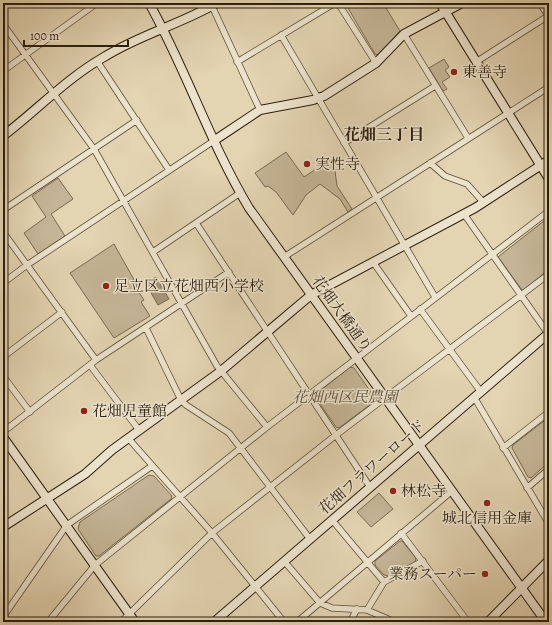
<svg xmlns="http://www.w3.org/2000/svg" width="552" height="625" viewBox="0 0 552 625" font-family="Alegreya,'Noto Serif JP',serif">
  <rect width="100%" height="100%" fill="#e3d4b2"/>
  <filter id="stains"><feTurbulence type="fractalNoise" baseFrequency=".005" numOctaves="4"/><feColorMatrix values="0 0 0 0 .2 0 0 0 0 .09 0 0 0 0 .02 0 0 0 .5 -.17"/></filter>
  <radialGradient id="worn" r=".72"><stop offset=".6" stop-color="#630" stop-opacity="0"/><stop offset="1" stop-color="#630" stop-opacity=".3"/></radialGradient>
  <!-- green -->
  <path fill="#c4b596" stroke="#776a52" d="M345 3H383L400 31 378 55 375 54Z
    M444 59 449 67 445 70 450 77 442 82 447 89 443 91 429 68Z
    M286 152 304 177 331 159 334 163 337 186 352 209 348 212 340 199 320 184 306 195 293 215 276 192 268 186 265 187 255 173Z
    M58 178 73 199 51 214 65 236 38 254 24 233 46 217 32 196Z
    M549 217V269L524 290H522L498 257Z
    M114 244 137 285 136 288 144 300 141 302 150 316 114 338 70 273Z
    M350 367 354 368 375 398V401L339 428 336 427 315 397 316 394Z
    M549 417V462L531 478 528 477 512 448 513 445Z
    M149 475 154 476 172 496 171 499 99 556H96L78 529 80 522Z
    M379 493 393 509 371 527 357 512Z
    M400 541H402L416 558 415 562 388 576 384 575 375 565V561Z"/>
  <!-- water -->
  <path fill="#a4967a" stroke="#73664f" d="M156 277 169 299 158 305 146 284Z"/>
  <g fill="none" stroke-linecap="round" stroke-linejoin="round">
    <!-- street casing -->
    <g stroke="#584c37" stroke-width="7">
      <path id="street" d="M338 3 376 63
        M540 3 549 17
        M212 6 260 110
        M3 24 94 149 217 366 267 427
        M404 34 468 138
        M281 35 435 297
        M97 61 169 170
        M237 62 335 3
        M476 62 548 16
        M3 71 97 3
        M344 143 435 86
        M430 163 445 176 467 184 484 203
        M3 210 137 120
        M464 214 549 335
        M196 223 370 487
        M3 232 96 360
        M153 252 240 193
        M284 257 549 87
        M373 262 411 316
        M3 283 27 265 215 140
        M420 309 481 392
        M146 328 181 400 186 405 229 433 310 539
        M3 357 62 312
        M90 365 139 430
        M3 376 30 412
        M474 397 549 524
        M3 432 96 360 229 272
        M128 438 212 533 284 622
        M503 448 549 412
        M527 488 549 469
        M332 520 384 582
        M401 533 468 622
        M284 561 320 603 332 608 367 610 395 622
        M367 610 384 582 423 561
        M3 617 67 525 152 466
        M48 622 95 565 267 427 549 211
        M121 622 212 533 336 435 549 274
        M297 622 452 491
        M350 622 357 609"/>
    </g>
    <!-- secondary casing -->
    <g stroke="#2a1e0e" stroke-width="10">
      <path id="secondary" d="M149 3C186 69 210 143 249 208L546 622
        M440 3 549 179
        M3 136C37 110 67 78 104 57 139 35 181 24 217 3
        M215 140 260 110 313 100 324 96 376 63 404 34 462 3
        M3 437 135 622
        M3 527 85 474 112 450 221 371 311 295 475 208 549 160
        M3 619 4 622
        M214 622 549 333
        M488 622 549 560"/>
    </g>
    <!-- street -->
    <use href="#street" stroke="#ede3cd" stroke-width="5.5"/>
    <!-- secondary -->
    <use href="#secondary" stroke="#ede3cd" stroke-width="8"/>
  </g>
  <!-- markers -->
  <g fill="#8f2418" stroke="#ede3cd" stroke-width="1.5">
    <circle cx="454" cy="72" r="4"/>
    <circle cx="307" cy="164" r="4"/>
    <circle cx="106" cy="286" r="4"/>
    <circle cx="84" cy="411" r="4"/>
    <circle cx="393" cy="491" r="4"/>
    <circle cx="487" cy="503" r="4"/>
    <circle cx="485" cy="574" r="4"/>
  </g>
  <g text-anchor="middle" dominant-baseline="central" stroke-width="3" stroke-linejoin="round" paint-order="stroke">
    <!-- poi labels -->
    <g font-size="15" fill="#2a1e0e" stroke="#ede3cd" text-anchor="start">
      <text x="462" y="72">東善寺</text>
      <text x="315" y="164">実性寺</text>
      <text x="114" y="286">足立区立花畑西小学校</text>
      <text x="92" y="411">花畑児童館</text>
      <text x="401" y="491">林松寺</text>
      <text x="487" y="518" text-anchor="middle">城北信用金庫</text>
      <text x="477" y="574" text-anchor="end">業務スーパー</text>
    </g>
    <!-- street labels -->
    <g font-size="15" fill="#2a1e0e" stroke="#ede3cd">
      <text transform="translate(342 314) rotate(54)">花畑大橋通り</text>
      <text transform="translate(372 467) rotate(-41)">花畑フラワーロード</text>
    </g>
    <!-- park labels -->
    <g font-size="15" font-style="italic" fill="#584b37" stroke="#ede3cd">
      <text x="345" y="397">花畑西区民農園</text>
    </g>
    <!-- neighbourhood labels -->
    <g font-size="16" font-weight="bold" fill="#2a1e0e" stroke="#ede3cd">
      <text x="384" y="135">花畑三丁目</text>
    </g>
  </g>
  <!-- margin -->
  <rect width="552" height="625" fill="none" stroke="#e3d4b2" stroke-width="16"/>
  <rect x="4" y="4" width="544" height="617" fill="none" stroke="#2a1e0e" stroke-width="2"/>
  <rect x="8" y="8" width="536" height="609" fill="none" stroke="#2a1e0e"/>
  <!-- scale -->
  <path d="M24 40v6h104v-6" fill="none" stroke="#2a1e0e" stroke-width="2"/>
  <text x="30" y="40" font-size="12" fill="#2a1e0e" stroke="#ede3cd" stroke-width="3" paint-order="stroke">100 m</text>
  <rect width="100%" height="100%" filter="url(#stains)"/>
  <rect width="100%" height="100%" fill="url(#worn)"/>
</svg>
